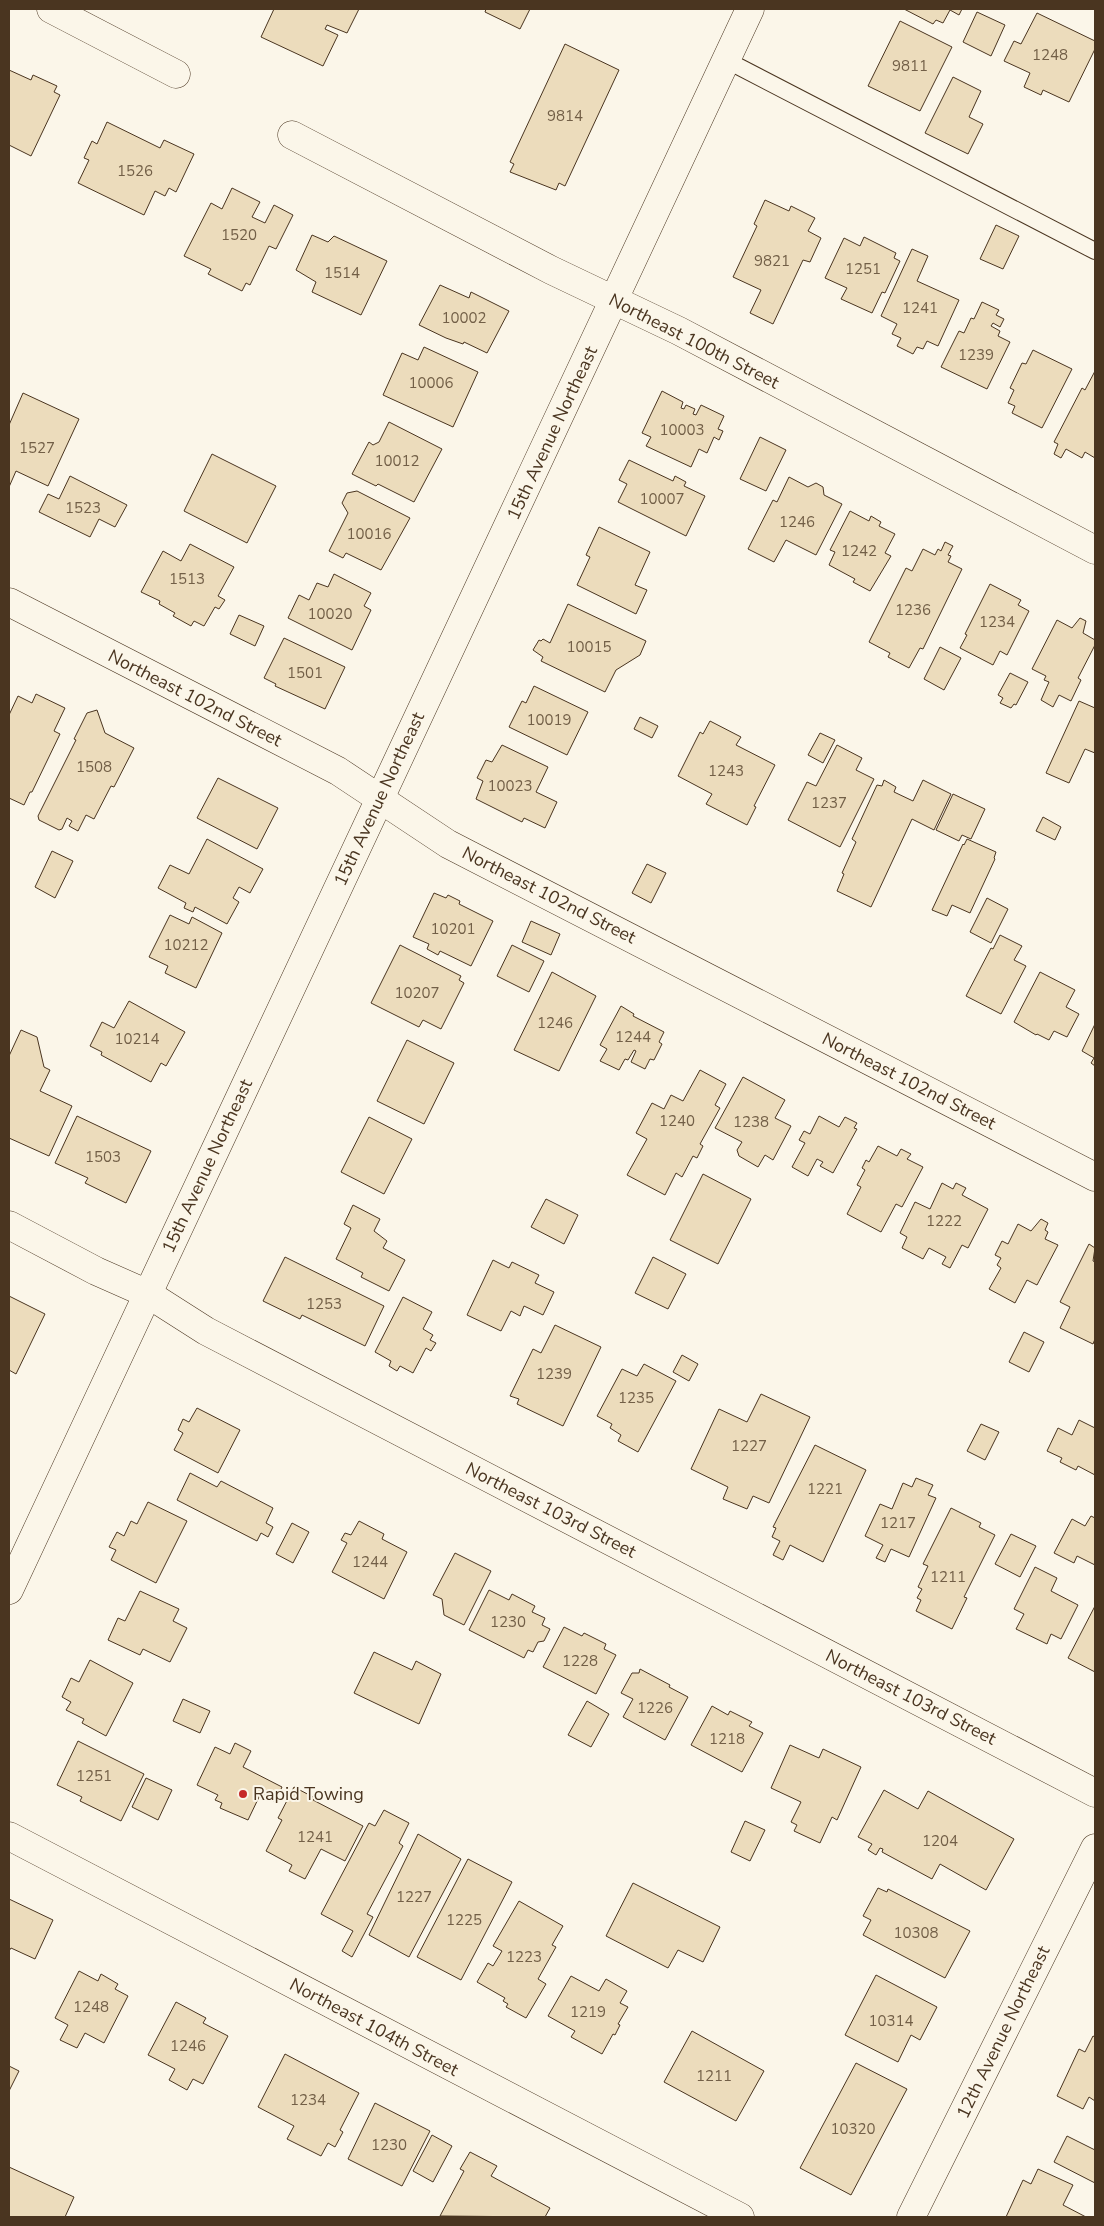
<svg xmlns="http://www.w3.org/2000/svg" width="1104" height="2226" viewBox="0 0 1104 2226" font-family="'Nunito Sans',sans-serif">
  <rect width="100%" height="100%" fill="#fbf6e9"/>
  <!-- building -->
  <path fill="#ecdcbc" stroke="#4a3520" d="M274 9H359L347 33 327 25 325 29 338 35 323 66 261 37Z
    M486 9H530L520 29 485 12Z
    M904 9H962L959 15 950 10 943 23 936 20 933 24Z
    M977 12 1005 25 991 56 963 42Z
    M1037 13 1095 41V49L1069 102 1043 90 1041 95 1024 87 1030 73 1004 61 1014 41 1021 44Z
    M900 21 952 47 920 111 868 86Z
    M565 44 619 70 565 186 559 183 556 190 510 172 514 164 510 162Z
    M9 70 31 80 33 75 57 86 54 92 60 95 31 156 9 145Z
    M953 77 981 91 969 117 983 124 968 154 925 133Z
    M107 122 160 148 164 140 194 154 176 192 169 188 165 196 155 191 144 215 78 183 89 160 84 158 92 141 97 144Z
    M232 188 260 202 252 217 265 223 274 205 293 215 276 249 269 246 250 285 246 283 242 291 208 274 211 269 184 256 211 203 222 209Z
    M765 200 789 211 791 206 815 218 808 231 821 238 810 262 803 260 773 324 750 313 761 290 733 277 757 226 754 224Z
    M996 225 1019 236 1003 269 980 259Z
    M312 235 328 242 334 236 387 261 361 315 312 292 316 282 296 270Z
    M864 237 896 253 894 258 900 261 885 293 882 292 872 313 841 299 847 288 825 278 844 238 860 246Z
    M912 249 928 256 917 281 959 300 938 346 927 341 923 349 917 347 913 354 897 346 901 338 892 334 897 324 881 316Z
    M440 285 469 298 471 292 509 311 487 353 464 342 463 344 446 338 419 325Z
    M982 302 999 310 996 315 1004 319 1000 327 993 323 991 326 1000 331 998 336 1010 342 987 389 941 367 959 331 964 333 971 318 974 319Z
    M424 347 478 372 453 427 383 395 402 353 418 360Z
    M1033 350 1072 369 1042 428 1012 413 1015 406 1008 403 1014 390 1010 388 1022 363 1026 364Z
    M1095 371V458L1085 452 1082 458 1066 449 1061 458 1054 454 1058 444 1054 442 1082 388 1085 390Z
    M662 391 683 402 681 408 684 409 686 405 695 409 693 414 696 415 701 405 724 416 718 429 723 431 719 440 714 437 707 453 699 449 691 467 646 446 651 437 642 433Z
    M23 393 79 419 48 486 16 471 9 487V425Z
    M389 422 442 449 414 502 378 484 376 486 352 474 369 442 373 445 379 442Z
    M760 437 786 450 766 491 740 479Z
    M212 454 276 486 247 543 184 511Z
    M629 460 673 481 675 476 686 482 684 486 705 496 686 536 618 502 627 484 619 480Z
    M70 476 127 505 115 527 99 519 90 537 39 512 48 494 59 499Z
    M789 477 808 487 816 483 823 487 824 495 842 504 816 555 786 540 774 562 748 549 773 500 777 502Z
    M357 491 410 518 381 570 346 553 343 558 329 551 348 513 342 503 347 493Z
    M850 511 869 521 871 516 881 522 879 526 895 534 885 553 891 556 870 591 853 582 855 579 829 565 835 552 830 550Z
    M599 527 650 552 635 585 647 590 636 614 577 585 590 557 586 555Z
    M945 542 953 546 948 555 951 556 948 562 962 569 923 649 920 648 909 668 888 657 890 653 869 642 906 568 912 571 923 549 935 555 938 549 941 551Z
    M190 544 234 567 218 596 225 600 219 609 215 607 204 626 194 621 191 626 173 616 175 613 159 604 160 601 141 592 163 551 181 561Z
    M334 574 371 593 364 606 371 610 352 650 288 618 299 595 309 600 317 583 328 587Z
    M990 584 1021 600 1018 605 1029 611 1007 655 1000 651 993 665 960 648 967 635 965 634Z
    M568 604 646 641 640 655 616 670 605 692 541 661 543 657 533 650 539 640 541 641 543 639 550 643Z
    M239 615 264 626 255 646 230 634Z
    M1080 618 1086 621 1083 633 1095 640V645L1078 678 1081 680 1071 701 1059 695 1053 707 1041 700 1049 682 1044 680 1046 676 1032 669 1057 620 1072 628Z
    M284 638 345 667 325 709 275 686 276 684 264 678Z
    M940 647 961 658 944 690 924 679Z
    M1010 673 1028 682 1016 705 1014 704 1011 708 1000 703 1003 698 998 695Z
    M534 686 588 712 567 755 509 727 522 701 526 703Z
    M36 694 65 708 54 731 60 734 32 792H30L24 805 9 798V715L18 696 32 703Z
    M1079 701 1095 708V753L1085 749 1069 783 1046 773Z
    M97 710 105 733 134 748 114 787 111 786 94 819 86 815 78 831 69 826 72 821 67 818 62 829 59 830 39 820 38 816 76 740 74 739 87 713Z
    M640 717 658 726 652 738 634 729Z
    M710 721 741 737 736 745 775 765 754 806 756 807 747 825 706 804 712 794 678 776 700 732 703 734Z
    M820 733 835 740 823 763 808 755Z
    M502 745 548 767 536 792 557 802 545 828 524 818 522 822 476 799 483 781 477 778 486 760 492 762Z
    M837 745 862 758 856 770 874 779 840 847 788 820 807 782 816 786Z
    M218 778 278 808 257 849 197 818Z
    M884 780 896 787 894 792 913 801 923 780 951 794 934 830 912 819 871 907 837 891 844 874 842 873 856 842 852 839 877 785 882 786Z
    M953 794 985 809 971 839 962 835 959 841 936 830Z
    M1043 817 1061 827 1055 840 1036 831Z
    M207 839 263 869 250 893 239 887 233 898 239 902 227 924 195 907 193 912 184 908 186 903 158 888 170 865 189 874Z
    M967 839 996 852 994 858 995 859 970 913 952 905 947 916 932 910 963 844 964 845Z
    M52 851 73 861 55 898 35 887Z
    M647 864 666 873 651 903 632 893Z
    M434 893 446 898 448 895 460 901 459 904 493 921 471 966 440 951 438 955 427 949 429 944 413 937Z
    M987 898 1008 909 991 943 970 932Z
    M170 915 189 924 192 917 222 933 196 988 165 973 168 966 149 957Z
    M531 921 560 934 551 955 522 942Z
    M1000 935 1022 946 1014 960 1026 966 1001 1014 966 996 991 948 993 949Z
    M400 945 461 976 459 980 464 983 441 1029 423 1020 419 1027 371 1003Z
    M512 945 544 961 529 992 497 976Z
    M552 972 596 996 559 1071 514 1050Z
    M1040 972 1075 990 1066 1007 1079 1014 1067 1037 1054 1031 1049 1040 1037 1034 1036 1035 1014 1022Z
    M129 1001 185 1032 166 1066 161 1063 151 1082 101 1055 102 1052 90 1046 102 1022 114 1028Z
    M621 1006 634 1014 633 1016 664 1032 659 1042 662 1044 654 1060 650 1059 645 1069 631 1062 636 1051 634 1050 628 1060 625 1059 619 1070 600 1061 607 1049 600 1045Z
    M1095 1024V1066L1091 1063 1094 1058 1082 1051Z
    M21 1030 37 1037 44 1067 50 1070 40 1091 72 1106 49 1156 9 1138V1056Z
    M407 1040 454 1063 424 1124 377 1101Z
    M700 1070 726 1084 715 1105 720 1108 700 1144 703 1146 697 1158 693 1156 682 1177 676 1173 665 1195 627 1175 647 1139 636 1133 652 1103 664 1109 671 1095 683 1101Z
    M743 1077 785 1100 775 1118 791 1126 773 1160 765 1155 758 1167 739 1156 737 1150 742 1142 715 1128Z
    M77 1116 151 1151 126 1203 85 1183 88 1178 55 1163Z
    M819 1116 839 1127 845 1117 857 1123 854 1128 857 1129 833 1173 820 1166 823 1162 817 1159 808 1176 792 1167 805 1143 799 1140 804 1131 810 1134Z
    M369 1117 412 1139 384 1194 341 1172Z
    M878 1146 897 1156 901 1149 911 1154 907 1159 923 1167 902 1207 896 1204 881 1232 847 1214 861 1187 857 1185 865 1170 862 1168 866 1160 869 1162Z
    M703 1174 751 1199 718 1264 670 1240Z
    M942 1183 953 1189 956 1183 966 1188 962 1195 988 1209 968 1248 962 1245 950 1268 942 1264 946 1257 929 1248 923 1259 902 1248 907 1237 900 1233 915 1202 930 1209Z
    M546 1199 578 1215 564 1244 531 1227Z
    M353 1205 380 1219 374 1231 387 1241 383 1248 405 1260 389 1291 361 1277 363 1273 336 1259 351 1228 344 1224Z
    M1041 1219 1048 1223 1045 1230 1048 1232 1045 1239 1058 1245 1037 1285 1027 1280 1015 1303 989 1289 1001 1268 997 1265 1001 1258 995 1255 1002 1241 1008 1244 1018 1224 1031 1231Z
    M1089 1244 1095 1248 1093 1261 1095 1262V1339L1093 1344 1060 1328 1070 1307 1060 1302Z
    M285 1257 384 1306 365 1346 302 1315 300 1319 263 1301Z
    M653 1257 686 1274 668 1309 635 1293Z
    M493 1260 509 1268 512 1262 539 1275 535 1283 554 1292 543 1315 524 1306 520 1316 511 1311 501 1331 467 1315Z
    M9 1296 45 1314 16 1374 9 1370Z
    M403 1297 432 1312 423 1329 433 1335 430 1340 436 1343 431 1351 426 1348 413 1373 400 1366 397 1371 389 1366 391 1361 375 1352Z
    M555 1325 601 1347 563 1426 517 1404 519 1399 510 1396 533 1349 541 1353Z
    M1024 1332 1044 1342 1029 1372 1009 1362Z
    M682 1355 698 1364 689 1381 673 1372Z
    M644 1364 676 1381 638 1452 618 1441 621 1435 610 1428 612 1424 597 1416 622 1369 637 1376Z
    M761 1394 810 1417 769 1503 753 1496 747 1509 723 1499 728 1487 691 1469 719 1409 747 1422Z
    M197 1408 240 1430 218 1473 174 1450 183 1433 178 1430 183 1419 189 1422Z
    M1079 1420 1095 1428V1475L1078 1466 1076 1470 1060 1462 1062 1458 1047 1451 1058 1428 1072 1435Z
    M981 1424 999 1432 985 1460 967 1451Z
    M815 1445 866 1470 823 1562 790 1545 783 1560 773 1555 780 1541 772 1537 776 1528 773 1527Z
    M190 1473 217 1487 221 1481 273 1508 266 1523 273 1527 268 1537 261 1533 257 1541 177 1500Z
    M916 1478 933 1485 928 1495 936 1498 909 1557 891 1549 885 1562 876 1558 883 1545 865 1536 880 1504 892 1509 903 1483 912 1487Z
    M148 1502 187 1521 156 1583 111 1560 116 1550 109 1547 117 1532 124 1536 131 1521 137 1524Z
    M951 1508 981 1523 979 1527 995 1535 964 1597 967 1598 952 1629 916 1611 921 1600 917 1598 922 1589 918 1587 928 1566 923 1564Z
    M1091 1516 1095 1518V1565L1077 1556 1074 1563 1054 1553 1072 1519 1085 1526Z
    M359 1521 384 1534 382 1539 407 1552 384 1599 332 1572 347 1543 341 1540 345 1533 351 1535Z
    M292 1523 309 1532 293 1563 276 1554Z
    M1011 1534 1036 1546 1020 1577 995 1564Z
    M455 1553 491 1571 464 1625 444 1615 442 1599 433 1595Z
    M1035 1567 1057 1578 1051 1591 1078 1605 1061 1639 1051 1634 1047 1644 1016 1629 1024 1614 1014 1609Z
    M489 1590 509 1600 512 1594 535 1606 532 1612 545 1618 542 1625 550 1629 544 1641 538 1642 533 1652 528 1650 524 1658 469 1630Z
    M140 1591 179 1609 173 1621 187 1628 170 1662 143 1649 140 1655 108 1640 118 1618 125 1621Z
    M1095 1606V1672L1068 1658Z
    M564 1627 582 1636 584 1633 606 1644 604 1649 616 1655 596 1694 543 1667Z
    M374 1652 412 1670 416 1661 441 1674 419 1724 354 1693Z
    M90 1660 133 1683 106 1736 82 1723 84 1719 66 1710 71 1702 62 1697 71 1678 79 1682Z
    M640 1669 670 1685 669 1687 688 1697 665 1740 623 1717 633 1699 621 1693 632 1673H639Z
    M183 1699 210 1711 200 1733 173 1721Z
    M587 1701 609 1714 591 1747 568 1735Z
    M712 1706 728 1715 730 1711 752 1722 749 1726 763 1733 742 1772 691 1745Z
    M78 1741 144 1774 121 1821 80 1801 82 1797 57 1785Z
    M235 1743 251 1751 243 1767 282 1787 275 1802 260 1795 248 1820 220 1808 222 1803 215 1800 218 1795 197 1785 215 1747 230 1754Z
    M790 1745 819 1758 823 1749 861 1767 837 1820 832 1817 820 1843 794 1831 797 1825 791 1822 801 1802 771 1788Z
    M146 1778 172 1790 158 1820 132 1807Z
    M294 1787 315 1798 313 1800 363 1826 345 1861 321 1849 305 1879 289 1871 292 1865 266 1851 282 1820 278 1818Z
    M884 1790 918 1809 928 1791 1014 1839 986 1890 940 1864 932 1879 882 1852 883 1849 880 1848 876 1855 868 1850 872 1844 858 1837Z
    M384 1810 409 1823 399 1843 403 1846 367 1914 373 1917 352 1957 342 1951 353 1931 321 1914 369 1823 375 1826Z
    M745 1821 765 1830 750 1861 731 1852Z
    M418 1834 461 1859 409 1957 369 1935Z
    M468 1859 512 1882 461 1980 417 1957Z
    M633 1883 720 1927 703 1962 678 1950 668 1968 606 1936Z
    M878 1888 887 1892 888 1889 970 1931 945 1978 863 1935 871 1920 863 1916Z
    M9 1899 53 1920 35 1959 11 1948 9 1951Z
    M519 1901 563 1926 552 1945 556 1947 538 1979 546 1984 526 2018 506 2007 508 2004 503 2001 505 1998 477 1982 488 1963 493 1966 502 1951 493 1946Z
    M79 1971 98 1981 101 1974 118 1984 115 1989 128 1996 104 2043 85 2033 77 2048 60 2040 68 2025 55 2018Z
    M876 1975 937 2007 920 2040 911 2035 898 2062 845 2035Z
    M571 1976 599 1991 606 1979 627 1991 620 2003 628 2007 618 2024 620 2025 615 2035 613 2034 602 2054 571 2037 575 2031 548 2016Z
    M176 2002 206 2018 203 2023 228 2036 203 2084 193 2079 187 2090 169 2080 175 2069 148 2055Z
    M692 2031 764 2071 736 2121 664 2082Z
    M1093 2036 1095 2037V2101L1089 2097 1083 2109 1057 2096 1079 2049 1085 2052Z
    M285 2054 359 2093 340 2130 343 2132 335 2147 328 2143 321 2156 287 2139 294 2126 258 2107Z
    M856 2063 907 2089 851 2195 800 2168Z
    M9 2066 19 2071 9 2091Z
    M375 2103 430 2131 402 2186 348 2159Z
    M432 2135 452 2146 433 2182 413 2171Z
    M1067 2136 1095 2150V2183L1054 2162Z
    M470 2152 497 2166 491 2176 550 2208 545 2217 440 2216 464 2171 460 2169Z
    M9 2167 74 2197 65 2217H9Z
    M1038 2169 1073 2185 1063 2205 1086 2217H1006L1023 2180 1031 2184Z"/>
  <g fill="none" stroke-linecap="round" stroke-linejoin="round">
    <!-- service casing -->
    <g stroke="#4a3520" stroke-width="18">
      <path id="service" d="M726 60 1095 251"/>
    </g>
    <!-- minor casing -->
    <g stroke="#4a3520" stroke-width="29">
      <path id="minor" d="M51 9 176 74
        M292 135 551 270 679 331 1095 550
        M9 602 338 771 448 844 1095 1177
        M9 1225 96 1271 148 1294 206 1331 1095 1793
        M9 1836 740 2217
        M911 2217 1095 1848"/>
    </g>
    <!-- tertiary casing -->
    <g stroke="#4a3520" stroke-width="29">
      <path id="tertiary" d="M9 1590 750 9"/>
    </g>
    <!-- service -->
    <use href="#service" stroke="#fbf6e9" stroke-width="16"/>
    <!-- minor -->
    <use href="#minor" stroke="#fbf6e9" stroke-width="28"/>
    <!-- tertiary -->
    <use href="#tertiary" stroke="#fbf6e9" stroke-width="28"/>
  </g>
  <!-- markers -->
  <circle fill="#c62828" stroke="#fbf6e9" stroke-width="2" cx="243" cy="1794" r="5"/>
  <g text-anchor="middle" dominant-baseline="central" stroke-width="4" stroke-linejoin="round" paint-order="stroke">
    <!-- number labels -->
    <g font-size="15" fill="#725f47">
      <text x="1050" y="55">1248</text>
      <text x="910" y="66">9811</text>
      <text x="565" y="116">9814</text>
      <text x="135" y="171">1526</text>
      <text x="239" y="235">1520</text>
      <text x="772" y="261">9821</text>
      <text x="863" y="269">1251</text>
      <text x="342" y="273">1514</text>
      <text x="920" y="308">1241</text>
      <text x="464" y="318">10002</text>
      <text x="976" y="355">1239</text>
      <text x="431" y="383">10006</text>
      <text x="682" y="430">10003</text>
      <text x="37" y="448">1527</text>
      <text x="397" y="461">10012</text>
      <text x="662" y="499">10007</text>
      <text x="83" y="508">1523</text>
      <text x="797" y="522">1246</text>
      <text x="369" y="534">10016</text>
      <text x="859" y="551">1242</text>
      <text x="187" y="579">1513</text>
      <text x="913" y="610">1236</text>
      <text x="330" y="614">10020</text>
      <text x="997" y="622">1234</text>
      <text x="589" y="647">10015</text>
      <text x="305" y="673">1501</text>
      <text x="549" y="720">10019</text>
      <text x="94" y="767">1508</text>
      <text x="726" y="771">1243</text>
      <text x="510" y="786">10023</text>
      <text x="829" y="803">1237</text>
      <text x="453" y="929">10201</text>
      <text x="186" y="945">10212</text>
      <text x="417" y="993">10207</text>
      <text x="555" y="1023">1246</text>
      <text x="633" y="1037">1244</text>
      <text x="137" y="1039">10214</text>
      <text x="677" y="1121">1240</text>
      <text x="751" y="1122">1238</text>
      <text x="103" y="1157">1503</text>
      <text x="944" y="1221">1222</text>
      <text x="324" y="1304">1253</text>
      <text x="554" y="1374">1239</text>
      <text x="636" y="1398">1235</text>
      <text x="749" y="1446">1227</text>
      <text x="825" y="1489">1221</text>
      <text x="898" y="1523">1217</text>
      <text x="370" y="1562">1244</text>
      <text x="948" y="1577">1211</text>
      <text x="508" y="1622">1230</text>
      <text x="580" y="1661">1228</text>
      <text x="655" y="1708">1226</text>
      <text x="727" y="1739">1218</text>
      <text x="94" y="1776">1251</text>
      <text x="315" y="1837">1241</text>
      <text x="940" y="1841">1204</text>
      <text x="414" y="1897">1227</text>
      <text x="464" y="1920">1225</text>
      <text x="916" y="1933">10308</text>
      <text x="524" y="1957">1223</text>
      <text x="91" y="2007">1248</text>
      <text x="588" y="2012">1219</text>
      <text x="891" y="2021">10314</text>
      <text x="188" y="2046">1246</text>
      <text x="714" y="2076">1211</text>
      <text x="308" y="2100">1234</text>
      <text x="853" y="2129">10320</text>
      <text x="389" y="2145">1230</text>
    </g>
    <!-- street labels -->
    <g font-size="18" fill="#4a3520" stroke="#fbf6e9">
      <text transform="translate(694 341) rotate(27)">Northeast 100th Street</text>
      <text transform="translate(552 433) rotate(-65)">15th Avenue Northeast</text>
      <text transform="translate(195 698) rotate(27)">Northeast 102nd Street</text>
      <text transform="translate(379 799) rotate(-65)">15th Avenue Northeast</text>
      <text transform="translate(549 895) rotate(27)">Northeast 102nd Street</text>
      <text transform="translate(909 1081) rotate(27)">Northeast 102nd Street</text>
      <text transform="translate(207 1166) rotate(-65)">15th Avenue Northeast</text>
      <text transform="translate(551 1510) rotate(27)">Northeast 103rd Street</text>
      <text transform="translate(911 1697) rotate(27)">Northeast 103rd Street</text>
      <text transform="translate(374 2027) rotate(28)">Northeast 104th Street</text>
      <text transform="translate(1003 2032) rotate(-64)">12th Avenue Northeast</text>
    </g>
    <!-- poi labels -->
    <g font-size="18" fill="#4a3520" stroke="#fbf6e9" text-anchor="start">
      <text x="253" y="1794">Rapid Towing</text>
    </g>
  </g>
  <!-- border -->
  <rect width="1104" height="2226" fill="none" stroke="#4a3520" stroke-width="20"/>
</svg>
